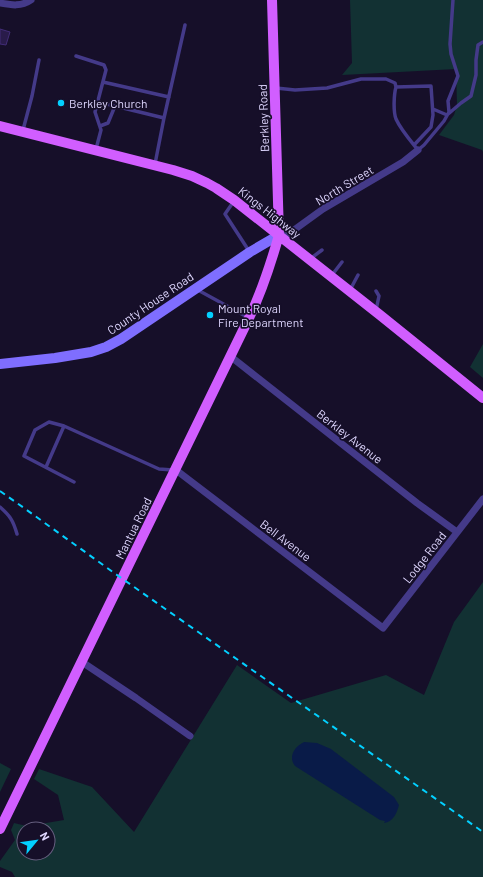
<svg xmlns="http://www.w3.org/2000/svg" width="483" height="877" viewBox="0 0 483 877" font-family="Barlow,sans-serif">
  <rect width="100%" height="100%" fill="#160f29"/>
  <!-- green -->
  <path fill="#123133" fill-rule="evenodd" d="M350 0H483V152L482 150 439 135 454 115 457 105 456 69 342 75 352 63Z
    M483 344V378L470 367Z
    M483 582V877H15L12 872 0 867V861L15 840 11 830 14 823 31 827 46 823 64 820 58 795 34 779 39 769 92 787 134 832 237 665 291 703 386 675 424 695 454 622ZM24 829H48V853H24Z
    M0 763 11 769 0 792Z"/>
  <!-- water -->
  <path fill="#091b48" d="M304 742 317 743 331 749 394 797 399 805C397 813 393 822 384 823L385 821 380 820 295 766C288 757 294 747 304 742Z"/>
  <!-- building -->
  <path fill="#291b4a" stroke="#422d77" d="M0 29 10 32 6 45 0 44Z"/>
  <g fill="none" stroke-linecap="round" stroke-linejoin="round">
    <!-- lane -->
    <path stroke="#443a89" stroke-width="3.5" d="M76 56 104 65 106 70 95 112 101 130 96 149
      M103 82 169 97
      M276 88 295 90 327 88 361 79H386L395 83 396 87
      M98 102 115 106
      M433 109 447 115 461 103 471 96 476 75V60L478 45 483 42
      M100 126 108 123 115 106 164 118
      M23 130 32 96 39 60
      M414 145 431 127 433 115 431 86 396 87C394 94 393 111 396 119 401 130 410 140 418 150L424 145 444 121 449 112 448 101 458 76 451 54 450 44 453 0
      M155 164 164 118 185 25
      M234 201 225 214 249 251
      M310 259 322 250
      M332 275 342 262
      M196 289 249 318
      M350 290 358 275
      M376 310 379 296 376 291
      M46 467 64 426
      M74 482 24 456 35 430 49 422 64 426 159 469 173 470
      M0 507C10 516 13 520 17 534"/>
    <!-- street -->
    <path stroke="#443a89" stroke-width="7" d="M0 3C11 5 21 7 31 0
      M279 235 289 233 294 230 323 209 403 162 418 150
      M230 356 417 503 457 532
      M176 470 383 628 483 499
      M82 662 136 698 190 736"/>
    <!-- secondary -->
    <path stroke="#7f6eff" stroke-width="10" d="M0 364 55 358 91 352 106 347 121 339 250 252 279 235"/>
    <!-- primary -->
    <path stroke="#d15eff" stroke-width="10" d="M0 126 173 170 192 176 207 183 216 188 234 200 380 315 483 398
      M0 829 249 318C262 291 271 263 279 235L272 0"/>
    <!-- rail -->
    <path stroke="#03d0ff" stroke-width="2" stroke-dasharray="6 5" stroke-linecap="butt" d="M0 491 24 508 117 575 483 832"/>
  </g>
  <!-- markers -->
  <g fill="#03d0ff" stroke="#160f29" stroke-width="1.5">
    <circle cx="61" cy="103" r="4"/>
    <circle cx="210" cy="315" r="4"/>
  </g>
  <g text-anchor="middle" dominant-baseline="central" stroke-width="3.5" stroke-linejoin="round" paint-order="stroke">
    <!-- poi labels -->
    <g font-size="12" fill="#dfd7ff" stroke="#160f29" text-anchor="start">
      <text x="69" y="103">Berkley Church</text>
      <text x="218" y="308">Mount Royal<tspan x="218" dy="14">Fire Department</tspan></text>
    </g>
    <!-- street labels -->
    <g font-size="12" fill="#dfd7ff" stroke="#160f29">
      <text transform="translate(263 118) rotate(-92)">Berkley Road</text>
      <text transform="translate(344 185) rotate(-31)">North Street</text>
      <text transform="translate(270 212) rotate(38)">Kings Highway</text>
      <text transform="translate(150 303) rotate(-34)">County House Road</text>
      <text transform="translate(350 436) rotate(38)">Berkley Avenue</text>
      <text transform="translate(133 528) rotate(-64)">Mantua Road</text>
      <text transform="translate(286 540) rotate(37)">Bell Avenue</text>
      <text transform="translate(424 557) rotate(-52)">Lodge Road</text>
    </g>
  </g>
  <!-- north arrow -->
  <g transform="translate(36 841) rotate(61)"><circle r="19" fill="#160f29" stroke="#665f7f"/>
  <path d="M0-3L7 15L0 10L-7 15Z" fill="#03d0ff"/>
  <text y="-6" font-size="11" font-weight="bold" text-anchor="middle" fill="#dfd7ff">N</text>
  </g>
</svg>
